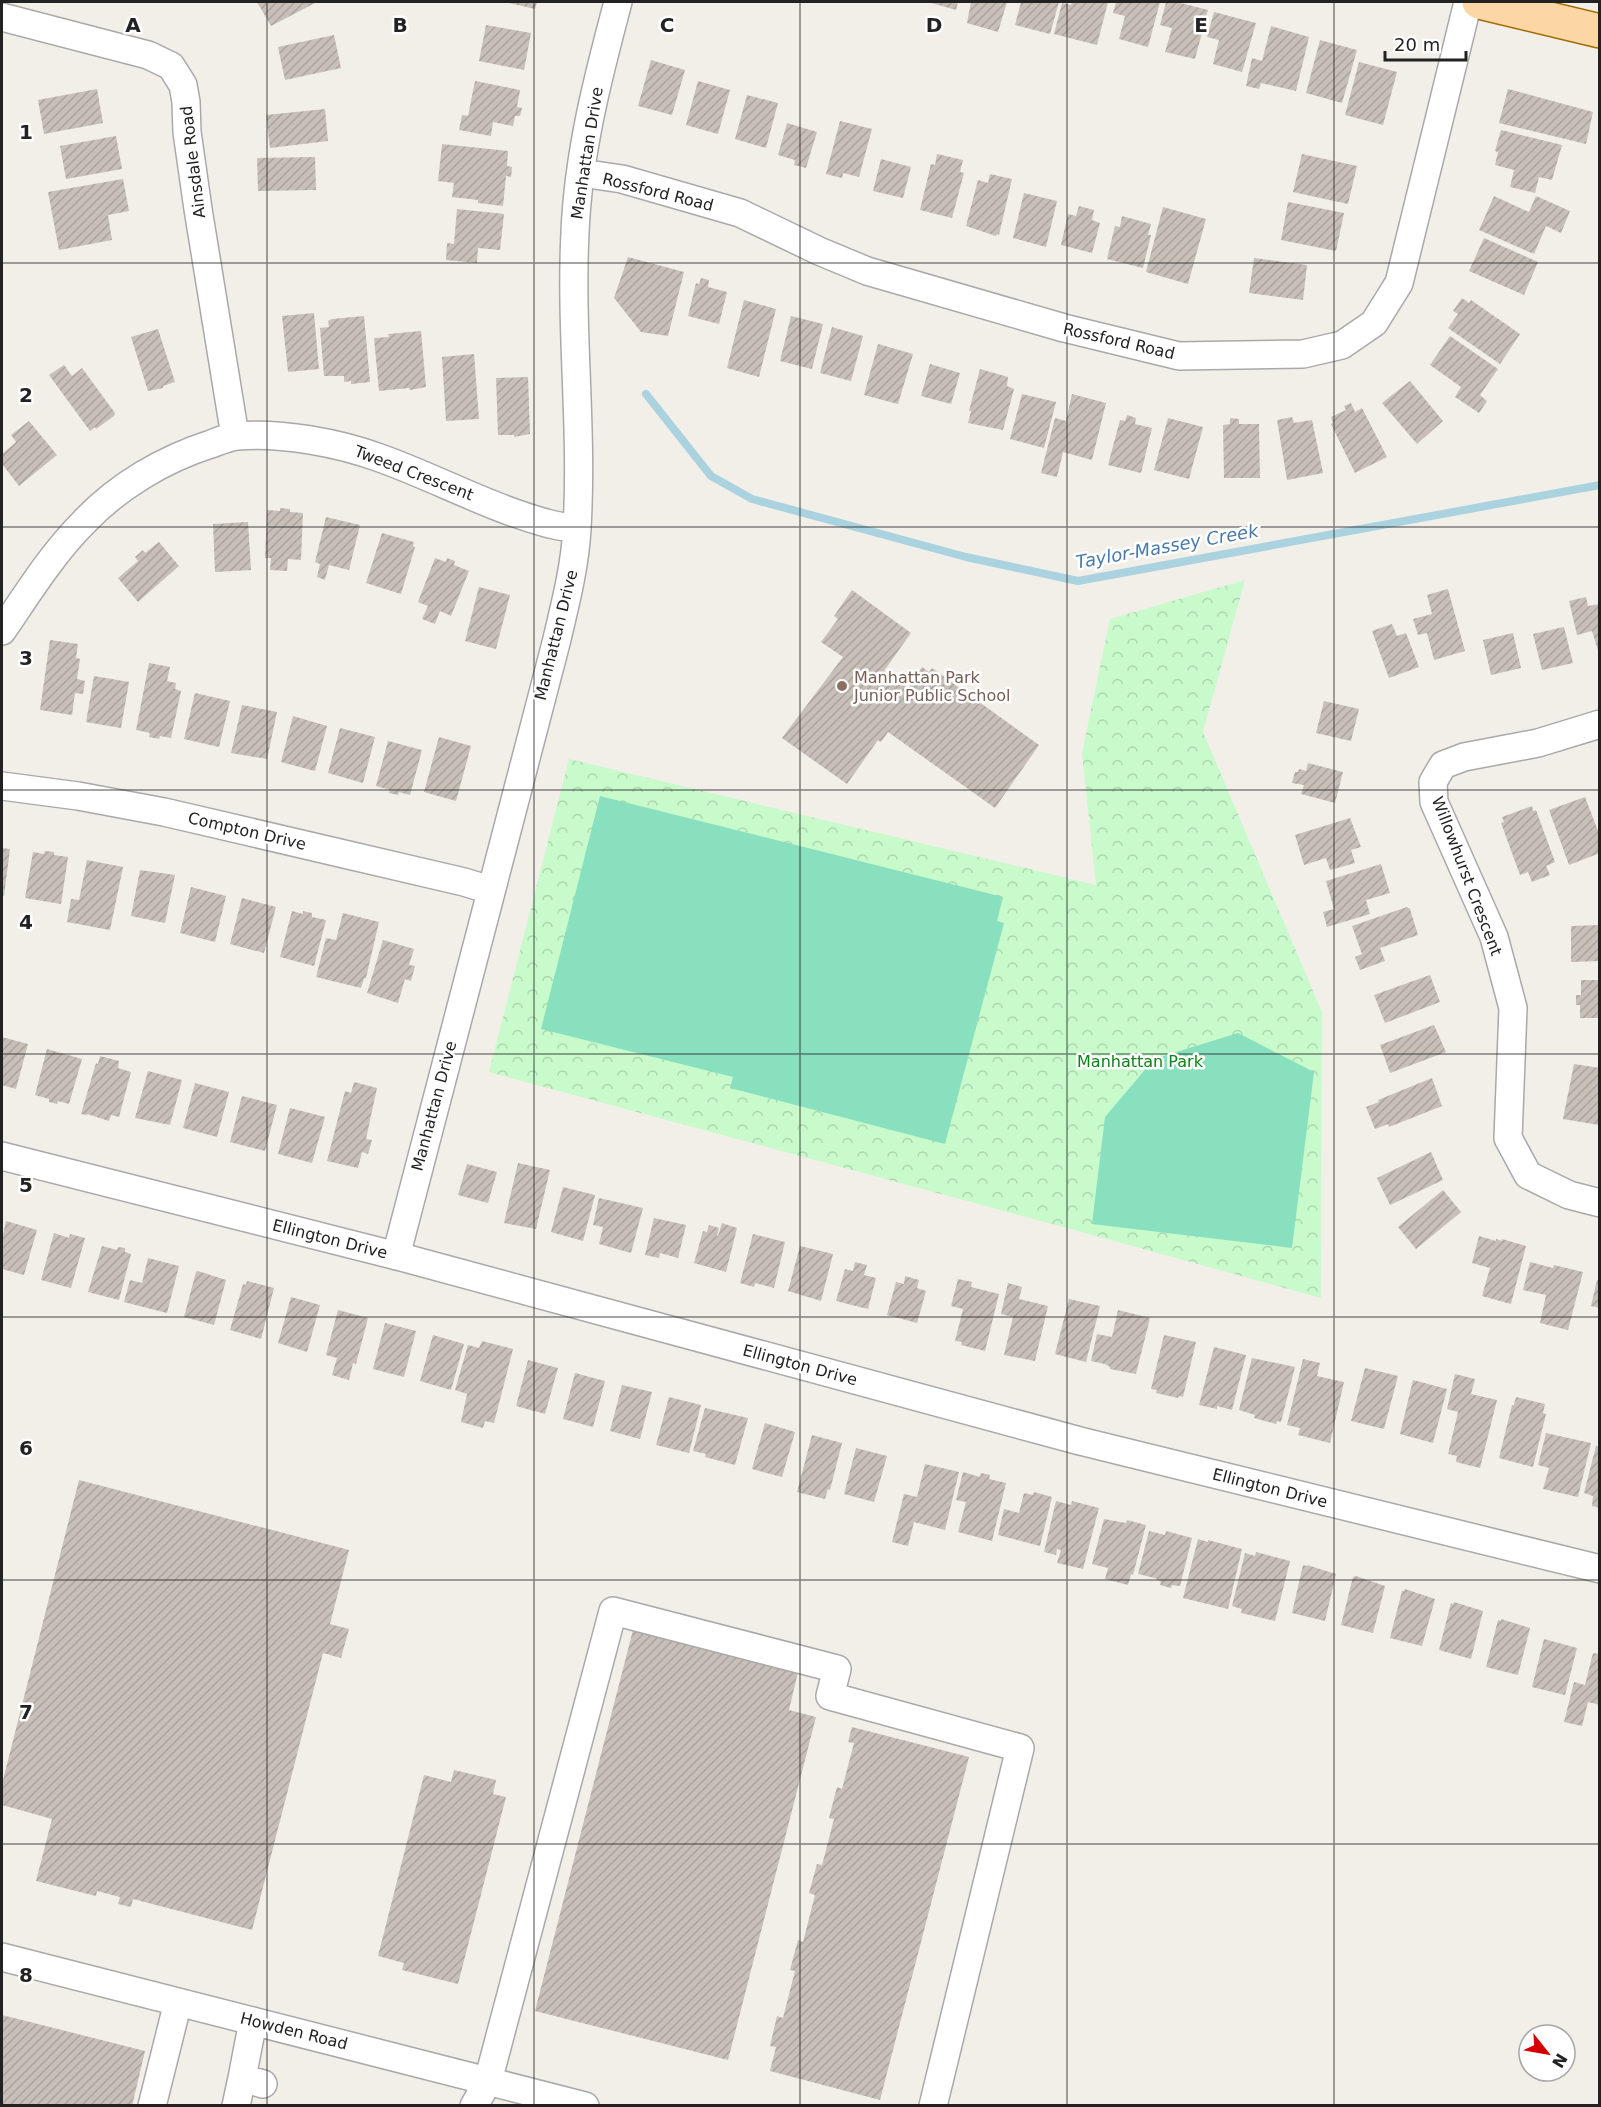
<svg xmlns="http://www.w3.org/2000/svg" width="1601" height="2107" viewBox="0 0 1601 2107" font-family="'DejaVu Sans',sans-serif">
  <defs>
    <pattern id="park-crowns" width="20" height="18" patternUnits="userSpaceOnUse" patternTransform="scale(1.5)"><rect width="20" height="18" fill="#c8facc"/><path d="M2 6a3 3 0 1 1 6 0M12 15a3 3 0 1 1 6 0" fill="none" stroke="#acd6af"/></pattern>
    <pattern id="building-hatch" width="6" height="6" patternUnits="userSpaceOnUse" patternTransform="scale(1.5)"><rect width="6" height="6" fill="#c7bfb8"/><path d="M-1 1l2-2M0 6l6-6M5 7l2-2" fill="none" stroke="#aba49e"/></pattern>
  </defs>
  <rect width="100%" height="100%" fill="#f2efe9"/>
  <!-- park -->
  <path fill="url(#park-crowns)" d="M1245 580 1203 732 1322 1012 1321 1298 1078 1231 489 1072 569 759 1096 885 1082 753 1110 619Z"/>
  <!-- pitch -->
  <path fill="#88e0be" d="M600 796 1003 897 997 921 1004 923 945 1144 730 1088 733 1077 541 1029Z
    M1238 1033 1314 1072 1292 1248 1092 1224 1105 1117 1154 1059Z"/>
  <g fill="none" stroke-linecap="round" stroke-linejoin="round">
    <!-- stream -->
    <path stroke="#aad3df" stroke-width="8" d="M646 394 711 476 752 499 966 557 1078 581 1600 485"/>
  </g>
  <!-- building -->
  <path fill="url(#building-hatch)" d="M257 2H317L271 26Z
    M505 2H537L535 9Z
    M928 2H958L956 10Z
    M971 2H1007L998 32 967 23Z
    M1021 2H1059L1050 34 1015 25Z
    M1072 2H1108L1097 45 1054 34 1062 3 1071 5Z
    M1116 2H1160L1148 47 1119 39 1125 16 1113 13Z
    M1166 2 1181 3 1208 10 1195 59 1165 52 1172 28 1160 25Z
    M1214 12 1256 23 1242 72 1213 64 1219 40 1207 37Z
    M486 25 531 33 524 70 479 61Z
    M1271 26 1309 37 1296 91 1261 83 1259 89 1246 86 1252 58 1262 61Z
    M334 35 341 68 285 80 278 47Z
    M1320 40 1357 50 1342 103 1306 93Z
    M651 60 685 70 672 115 638 106Z
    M1359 62 1397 72 1383 125 1345 115Z
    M475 81 520 90 517 107 522 108 520 116H515L513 126 493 122 491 136 459 130 462 115 468 116Z
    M698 81 730 90 718 134 686 125Z
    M97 89 103 123 44 134 38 100Z
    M1508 89 1593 112 1586 144 1499 123Z
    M747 95 778 103 766 148 735 139Z
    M325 109 328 141 270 148 266 115Z
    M840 121 872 129 859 177 843 173 842 178 826 174Z
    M787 123 817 132 806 168 794 165 795 160 778 155Z
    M1501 130 1562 145 1552 180 1539 177 1535 193 1510 187 1514 170 1495 165 1498 152 1495 151Z
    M116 136 122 169 66 179 60 146Z
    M442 144 508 151 507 166 512 167 511 177 506 176 503 206 478 203V200L452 197 454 183 438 181Z
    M937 154 963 160 960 172 964 173 952 218 920 210 931 164 935 165Z
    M1302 154 1357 166 1348 204 1293 192Z
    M315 157 316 190 258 191 257 158Z
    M881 159 911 167 903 198 873 191Z
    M990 174 1012 179 999 235 997 234 996 236 966 226 978 180 988 183Z
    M123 179 129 211 108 215 112 240 59 250 48 192Z
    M1024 193 1057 201 1046 247 1013 238Z
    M1494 196 1529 212 1536 196 1570 211 1561 233 1546 226 1534 254 1479 230Z
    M1288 202 1344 213 1336 251 1281 240Z
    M1079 206 1094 210 1092 220 1100 223 1092 253 1061 245 1068 214 1076 216Z
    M1163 207 1206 219 1188 284 1146 272Z
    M457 209 504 214 500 250 478 248 477 263 446 260 447 243 454 244Z
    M1122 216 1151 224 1148 235H1151L1143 268 1107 259 1115 226 1120 227Z
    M1484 238 1538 262 1524 295 1469 271Z
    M628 257 684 272 668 336 641 332 614 298Z
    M1254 258 1307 265 1303 300 1249 293Z
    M701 278 709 280 708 287 727 292 719 324 688 316 696 283 699 284Z
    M1462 298 1469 303 1471 300 1520 334 1500 364 1448 328 1458 314 1453 311Z
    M744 300 776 309 759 377 727 368Z
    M314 313 319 369 288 372 282 316Z
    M364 316 370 382 351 384V381L344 382V376H324L320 328 329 327 328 321 332 319Z
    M791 316 823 324 812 369 780 361Z
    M832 327 863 336 851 381 820 373Z
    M158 329 175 382 163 386V388L148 391 131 337Z
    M421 331 426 387 410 390 409 388 379 391 374 338 389 337 388 334Z
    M1450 336 1498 369 1480 395 1487 401 1479 413 1455 397 1461 387 1430 365Z
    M878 344 913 354 898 404 864 395Z
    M474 354 479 419 446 421 442 357Z
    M930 364 960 373 951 404 921 396Z
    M64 365 72 376 82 368 115 413 114 416 96 429 95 427 90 431 49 375Z
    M980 369 1008 377 1007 386 1014 389 1003 430 968 423 971 411H969Z
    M528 377 530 434 514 437V435H498L496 378Z
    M1410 381 1443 421 1417 444 1382 403Z
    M1022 394 1056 402 1044 448 1010 439Z
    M1072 394 1106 403 1092 460 1063 452 1057 477 1041 473 1055 418 1066 421Z
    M1351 403 1355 412 1362 408 1387 457 1355 473 1331 424 1333 423 1331 417 1346 410 1344 406Z
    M1127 415 1136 418 1135 424 1152 428 1141 473 1108 465 1120 420 1125 421Z
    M1292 417 1294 423 1312 420 1323 473 1287 480 1277 420Z
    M1168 418 1203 427 1189 479 1154 470Z
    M1230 418 1239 419V424H1259L1260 478H1224L1223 425 1230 424Z
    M29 421 57 455 19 486 2 464V454L16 442 11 435Z
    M280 508 290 509V512L303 513 301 560 288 559 287 571 270 570 271 558H265L267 510 280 511Z
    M326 517 360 525 349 570 329 565 325 580 317 577 320 564 315 562Z
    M248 522 251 570 215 572 213 524Z
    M382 533 414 542 413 546 415 547 401 594 366 583Z
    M159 542 179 566 138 602 118 578 138 561 135 557 143 550 145 553Z
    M435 558 446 562 447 558 455 561 454 565 469 571 451 616 440 611 435 624 422 619 428 606 418 602Z
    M479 587 510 595 496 649 465 641Z
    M1448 589 1465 651 1434 660 1427 633 1418 635 1413 619 1432 614 1427 595Z
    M852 590 911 633 884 671 908 688 922 667 929 672 932 668 1039 745 995 808 888 732 881 742 878 740 847 784 782 738 843 657 821 642 838 619 834 616Z
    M1586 597 1588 606 1600 604V657L1592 631 1577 635 1569 601Z
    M1392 624 1397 636 1406 633 1419 667 1389 678 1372 631Z
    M1564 627 1573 663 1542 670 1533 634Z
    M1513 633 1521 668 1491 675 1483 640Z
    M50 640 78 644 76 658 80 659 77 679 85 681 83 694 75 693 72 715 40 710Z
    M149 663 170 667 167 681 176 683 175 689 181 691 171 738 160 736 159 739 149 737 150 733 136 730Z
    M94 676 129 682 121 728 86 722Z
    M195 693 230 701 219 747 184 739Z
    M1324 701 1359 709 1351 741 1316 733Z
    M242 705 277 712 267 759 231 753Z
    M293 716 327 726 315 771 281 762Z
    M340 728 375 737 363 783 328 773Z
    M439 737 471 746 456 801 424 792Z
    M388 741 422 750 410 795 399 792 398 795 389 793 390 790 376 786Z
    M1308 763 1343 772 1335 803 1301 794 1304 785 1292 783 1295 772H1298L1299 769 1306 771Z
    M1585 797 1600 836V853L1569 865 1549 810Z
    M1532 806 1533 811 1536 810 1555 862 1546 866 1550 875 1532 882 1528 872 1520 875 1501 823 1504 822 1502 817Z
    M1350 818 1361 847 1351 850 1355 863 1330 870 1326 858 1304 865 1295 835Z
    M2 848 10 849 4 896 2 895Z
    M45 851 54 852V855L68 857 61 904 25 898 33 852 44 854Z
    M87 860 123 867 110 930 67 922 71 899 79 900Z
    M1381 864 1390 893 1366 900 1370 914 1327 927 1323 912 1334 909 1326 881Z
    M140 870 175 875 165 923 131 916Z
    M191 887 226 896 215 942 180 933Z
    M242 898 276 907 264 953 230 944Z
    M1407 907 1410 909 1418 935 1380 948 1385 961 1360 970 1355 957 1362 954 1352 926Z
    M292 911 303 914V911L312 913V917L326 920 314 966 280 957Z
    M343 913 379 922 366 978H364L361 988 316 977 326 938 336 940Z
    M1600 925V961L1571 962V926Z
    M383 940 414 949 409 965 415 966 411 981 405 979 398 1003 367 993Z
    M1430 975 1440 1002 1385 1023 1374 995Z
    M1581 980H1600V1018H1580V1005H1576V995H1581Z
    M1434 1025 1446 1052 1390 1073 1380 1045Z
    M2 1037 28 1044 16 1089 2 1085Z
    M47 1049 82 1059 69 1104 58 1101 57 1104 49 1102V1099L35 1095Z
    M100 1056 119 1061 118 1068 131 1072 119 1117 111 1115 109 1121 87 1114V1115L81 1114 96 1063 98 1064Z
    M1574 1064 1600 1068 1599 1125 1563 1119Z
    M148 1071 182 1080 170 1125 135 1118Z
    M1432 1078 1442 1106 1389 1127 1388 1124 1375 1129 1366 1107 1379 1102 1378 1100Z
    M354 1082 377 1088 366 1139 372 1140 368 1154 362 1152 358 1168 327 1161 345 1091 351 1093Z
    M195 1083 229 1092 217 1137 183 1128Z
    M242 1096 277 1105 265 1151 230 1142Z
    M290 1108 325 1117 312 1163 278 1154Z
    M1431 1152 1443 1180 1390 1205 1377 1178Z
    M518 1163 550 1170 536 1229 504 1223Z
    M467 1164 497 1172 488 1203 458 1195Z
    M563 1187 595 1195 583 1241 551 1232Z
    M1443 1190 1461 1212 1416 1249 1398 1227Z
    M599 1198 643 1208 631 1253 599 1244 603 1227 593 1225Z
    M654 1218 686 1225 678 1258 660 1253 659 1258 645 1255Z
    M6 1221 37 1230 24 1275 2 1269V1239Z
    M722 1223 737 1228 726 1272 694 1263 703 1231 707 1232 709 1225 719 1228 717 1236H718Z
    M54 1233 69 1238 70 1234 85 1238 71 1288 41 1280Z
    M753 1234 785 1242 774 1288 755 1283 754 1287 740 1283Z
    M1479 1236 1496 1241V1239L1502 1241V1239L1526 1246 1511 1304 1482 1296 1490 1268 1472 1263Z
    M102 1246 117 1250 118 1247 125 1248V1252L131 1254 119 1300 88 1292Z
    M800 1246 833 1254 821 1301 788 1291Z
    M148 1258 179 1266 167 1313 124 1302 130 1280 142 1283Z
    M855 1262 867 1265 864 1275 876 1278 868 1309 836 1301 845 1269 853 1271Z
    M1530 1262 1553 1268 1554 1265 1583 1272 1568 1330 1540 1323 1546 1295 1523 1290Z
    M198 1271 226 1280 214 1325 184 1317 196 1272Z
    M905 1276 919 1280 917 1288 926 1291 917 1323 887 1315 896 1282 904 1284Z
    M958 1279 972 1282 971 1287 999 1294 985 1351 961 1345 962 1342 955 1341 963 1309 951 1306Z
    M1597 1280 1600 1281V1308L1591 1306Z
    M247 1281 274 1288 261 1339 230 1330 243 1284 246 1285Z
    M1008 1283 1022 1287 1019 1299 1048 1306 1035 1361 1004 1355 1013 1317 1001 1314Z
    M291 1297 320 1305 307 1352 278 1343Z
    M1069 1299 1100 1306 1086 1362 1055 1354Z
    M338 1310 368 1318 356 1364 353 1363 349 1380 332 1375 337 1358 326 1355Z
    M1118 1310 1150 1318 1136 1374 1110 1369V1367L1105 1364 1091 1361 1097 1334 1112 1337Z
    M385 1323 416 1331 404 1377 373 1369Z
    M433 1335 464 1344 451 1390 420 1381Z
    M1164 1335 1196 1342 1183 1397 1179 1396 1178 1398 1156 1393 1157 1390 1151 1389Z
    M482 1341 513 1349 494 1423 485 1421 483 1428 461 1422 467 1394 455 1390 468 1345 479 1348Z
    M1214 1347 1246 1355 1232 1410 1217 1406V1409L1199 1405Z
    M1252 1358 1295 1367 1281 1422 1277 1421 1276 1424 1254 1418 1255 1415 1239 1410Z
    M1303 1359 1320 1363 1317 1376 1344 1382 1330 1443 1298 1435 1300 1428 1287 1425Z
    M528 1360 558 1368 545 1414 516 1406Z
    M1365 1368 1398 1376 1384 1429 1351 1421Z
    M575 1373 605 1381 593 1427 563 1419Z
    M1455 1374 1475 1379 1471 1394 1497 1400 1480 1468 1456 1462 1457 1456 1448 1454 1458 1412 1447 1409Z
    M1413 1380 1447 1389 1433 1443 1400 1434Z
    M622 1385 652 1392 640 1439 610 1431Z
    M669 1397 701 1405 689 1453 656 1445Z
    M1516 1397 1545 1404 1543 1413 1546 1414 1533 1467 1499 1458 1512 1405H1514Z
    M705 1408 748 1418 735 1465 705 1457 706 1454 693 1451Z
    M765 1423 795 1432 782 1477 752 1469Z
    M1546 1433 1591 1443 1578 1497 1543 1489 1549 1468 1538 1465Z
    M812 1435 842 1443 830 1490 828 1489 825 1499 797 1492Z
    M1596 1446 1600 1447V1508L1592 1506 1593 1496 1584 1493Z
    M856 1448 887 1456 874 1502 844 1494Z
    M925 1464 959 1472 945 1530 914 1522 908 1546 892 1542 904 1494 917 1497Z
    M963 1472 980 1477 981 1473 990 1475 989 1479 1006 1483 992 1541 958 1532 966 1502 956 1500Z
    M79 1480 349 1550 330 1624 349 1629 341 1658 323 1653 252 1930 133 1899 131 1907 118 1904 120 1897 97 1891 96 1896 36 1881 52 1819 2 1805V1784Z
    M1034 1492 1052 1497 1040 1546 998 1535 1004 1509 1019 1513 1024 1493 1033 1495Z
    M1056 1501 1071 1505 1072 1501 1099 1508 1083 1569 1057 1563 1061 1550 1057 1549 1056 1555 1044 1552Z
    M1104 1519 1126 1523 1127 1520 1146 1525 1133 1575 1131 1574 1128 1585 1105 1579 1108 1568 1092 1564Z
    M1149 1531 1165 1535 1166 1531 1192 1538 1180 1586 1172 1585 1171 1588 1160 1585 1161 1582 1155 1578 1138 1574Z
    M1198 1539 1208 1542V1540L1242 1549 1228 1609 1183 1598Z
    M1256 1552 1290 1561 1275 1621 1241 1613 1242 1609 1232 1606 1245 1553 1255 1556Z
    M1303 1565 1307 1566V1565L1336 1574 1325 1621 1292 1613Z
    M1356 1576 1385 1586 1373 1633 1341 1625 1353 1577Z
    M1405 1589 1435 1599 1422 1646 1390 1638 1402 1591H1404Z
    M1454 1602 1483 1611 1471 1659 1439 1650 1451 1603 1453 1604Z
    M1501 1619 1530 1628 1518 1675 1486 1667 1498 1620 1501 1621Z
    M633 1630 798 1672 789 1710 816 1717 728 2060 535 2011Z
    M1544 1639 1577 1648 1565 1695 1532 1687Z
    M1593 1653 1600 1654V1705L1588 1702 1582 1726 1564 1722 1574 1682 1585 1685Z
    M852 1727 969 1757 880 2100 770 2071 776 2047 770 2046 777 2016 783 2018 795 1971 790 1970 798 1940 803 1942 815 1895 809 1893 817 1864 822 1865 834 1819 829 1818 837 1787 842 1789 854 1743 848 1742Z
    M454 1770 496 1780 493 1794 506 1797 458 1984 402 1970 404 1963 378 1956 424 1775 451 1782Z
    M2 2015 145 2051 132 2106H2Z"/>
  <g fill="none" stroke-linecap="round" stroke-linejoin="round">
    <!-- minor casing -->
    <g stroke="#a9a9a9" stroke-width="30">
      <path id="minor" d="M2 17 148 55 171 66 183 85 186 102 187 132 198 209 235 436
        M581 173 622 179 740 213 819 251 867 271 1064 328 1179 356 1303 354 1342 345 1374 323 1399 283 1468 2
        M2 631C28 593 52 554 84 522 118 486 164 459 211 444 219 441 228 437 237 436 281 432 339 443 380 458 436 478 488 507 546 523 556 526 567 527 577 529
        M1600 724 1538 743 1464 757 1443 765 1433 782 1434 802 1494 937 1513 1008 1508 1138 1528 1175 1569 1195 1600 1203
        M2 786 78 796 164 812 464 882 490 890
        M2 1156 401 1257 1080 1441 1600 1569
        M396 1256 556 643C565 605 575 567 577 528 583 429 570 331 575 233 578 154 598 77 618 2
        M2 1957 585 2106
        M253 2021 242 2078 263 2084
        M152 2106 178 2002
        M236 2106 242 2078
        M474 2106 488 2081 613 1611 837 1669 830 1696 1020 1748 933 2106"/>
    </g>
    <!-- major casing -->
    <g stroke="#a06b00" stroke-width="36">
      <path id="major" d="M1479 2 1600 31"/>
    </g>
    <!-- minor -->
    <use href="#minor" stroke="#fff" stroke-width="27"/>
    <!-- major -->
    <use href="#major" stroke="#fcd6a4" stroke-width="33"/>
  </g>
  <!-- grid -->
  <path fill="none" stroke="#222" stroke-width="1.5" stroke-opacity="0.55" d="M267 2V2106M534 2V2106M800 2V2106M1067 2V2106M1334 2V2106M2 263H1600M2 527H1600M2 790H1600M2 1054H1600M2 1317H1600M2 1580H1600M2 1844H1600"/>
  <!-- markers -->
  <circle fill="#8d6e63" stroke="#fff" stroke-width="2" cx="842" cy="686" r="6"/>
  <g text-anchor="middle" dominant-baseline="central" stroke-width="5" stroke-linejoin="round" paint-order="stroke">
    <!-- street labels -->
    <g font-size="16" fill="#222" stroke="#fff">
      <text transform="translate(587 153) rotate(-81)">Manhattan Drive</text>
      <text transform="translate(193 162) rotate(-97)">Ainsdale Road</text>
      <text transform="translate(658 192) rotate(14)">Rossford Road</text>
      <text transform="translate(1119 341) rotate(13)">Rossford Road</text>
      <text transform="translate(414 473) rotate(21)">Tweed Crescent</text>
      <text transform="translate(556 635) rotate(-76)">Manhattan Drive</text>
      <text transform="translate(247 831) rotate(13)">Compton Drive</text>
      <text transform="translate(1467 876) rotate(69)">Willowhurst Crescent</text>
      <text transform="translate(434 1106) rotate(-75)">Manhattan Drive</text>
      <text transform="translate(330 1239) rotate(14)">Ellington Drive</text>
      <text transform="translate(800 1365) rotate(15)">Ellington Drive</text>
      <text transform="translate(1270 1488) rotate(14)">Ellington Drive</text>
      <text transform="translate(294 2031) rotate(14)">Howden Road</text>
    </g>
    <!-- education labels -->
    <g font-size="16" fill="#785e54" stroke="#fff" text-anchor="start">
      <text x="854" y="677">Manhattan Park<tspan x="854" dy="18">Junior Public School</tspan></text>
    </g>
    <!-- park labels -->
    <g font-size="16" fill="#0c8416" stroke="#fff">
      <text x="1140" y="1061">Manhattan Park</text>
    </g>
    <!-- water labels -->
    <g font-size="18" font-style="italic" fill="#4a7aab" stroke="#fff">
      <text transform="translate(1167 546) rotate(-10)">Taylor-Massey Creek</text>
    </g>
  </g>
  <g font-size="20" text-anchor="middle" font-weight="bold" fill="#222" stroke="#fff" stroke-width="5" stroke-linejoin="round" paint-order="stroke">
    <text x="133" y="32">A</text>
    <text x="400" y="32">B</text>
    <text x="667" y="32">C</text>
    <text x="934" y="32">D</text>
    <text x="1201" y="32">E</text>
    <text x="26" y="139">1</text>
    <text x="26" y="402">2</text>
    <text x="26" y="665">3</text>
    <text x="26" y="929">4</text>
    <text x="26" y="1192">5</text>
    <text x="26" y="1455">6</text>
    <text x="26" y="1719">7</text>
    <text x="26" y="1982">8</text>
  </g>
  <!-- border -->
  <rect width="1601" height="2107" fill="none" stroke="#222222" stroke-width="6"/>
  <!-- north arrow -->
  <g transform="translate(1547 2053) rotate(121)"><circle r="28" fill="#ffffff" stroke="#a7a7a7" stroke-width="1.5"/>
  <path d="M0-4.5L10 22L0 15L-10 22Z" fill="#d40000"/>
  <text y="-9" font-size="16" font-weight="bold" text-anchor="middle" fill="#222222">N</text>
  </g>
  <!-- scale -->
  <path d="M1385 51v9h81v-9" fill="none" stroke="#222222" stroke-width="3"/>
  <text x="1394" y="51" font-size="18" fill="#222222" stroke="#ffffff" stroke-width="4.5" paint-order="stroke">20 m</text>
</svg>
